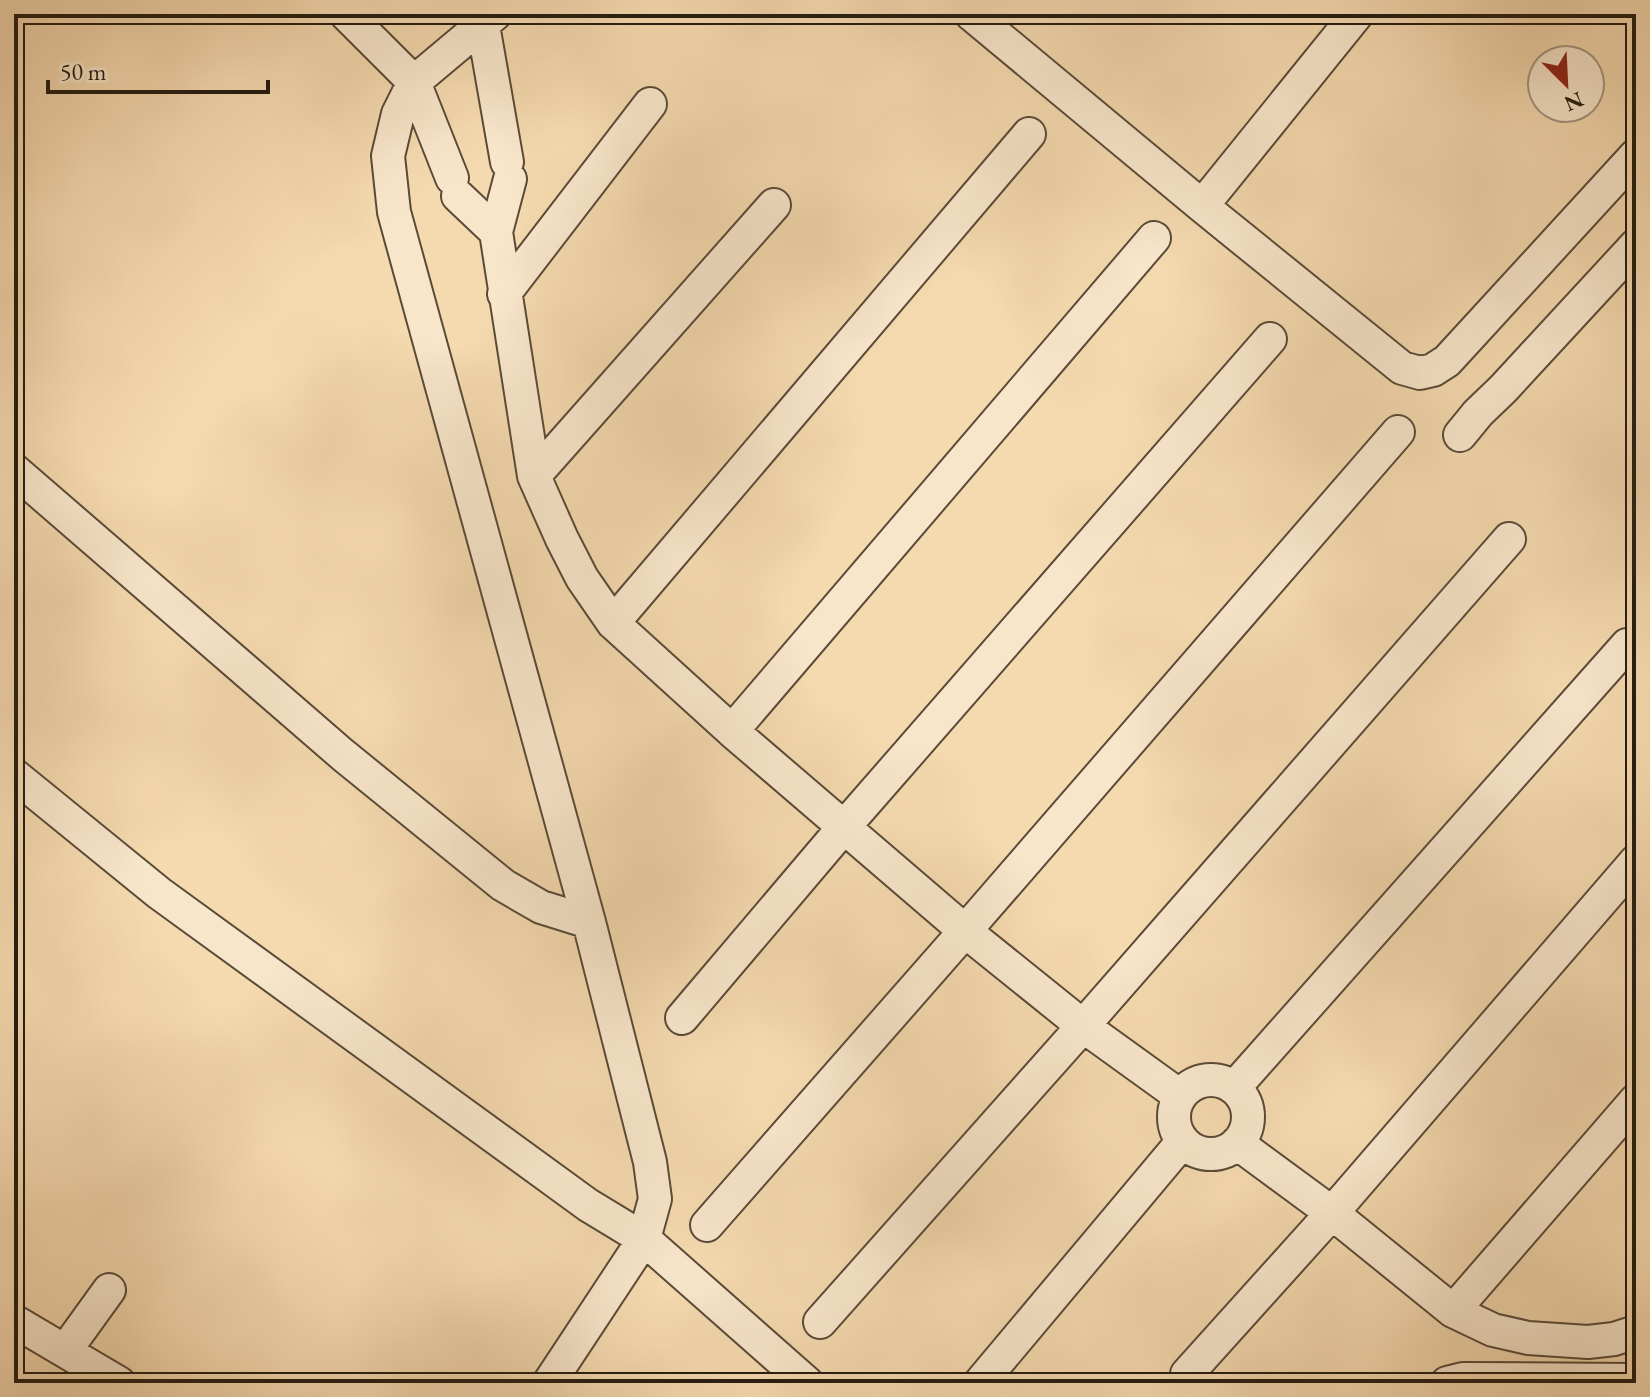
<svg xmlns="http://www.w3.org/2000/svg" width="1650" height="1397" viewBox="0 0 1650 1397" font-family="'EB Garamond',serif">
  <rect width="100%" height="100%" fill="#f5d9af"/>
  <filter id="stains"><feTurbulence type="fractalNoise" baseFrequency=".0025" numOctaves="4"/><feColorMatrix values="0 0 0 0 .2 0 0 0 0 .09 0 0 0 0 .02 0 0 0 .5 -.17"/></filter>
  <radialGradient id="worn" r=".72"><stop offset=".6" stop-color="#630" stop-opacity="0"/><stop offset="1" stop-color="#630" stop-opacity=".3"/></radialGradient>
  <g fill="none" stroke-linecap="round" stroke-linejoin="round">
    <!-- street casing -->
    <g stroke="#594b38" stroke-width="36">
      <path id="street" d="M346 14 414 82 452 178
        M495 14 414 82 398 114 388 156 394 212 589 922 650 1162 655 1199 644 1239 549 1383
        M971 14 1202 206 1402 368 1420 373 1433 370 1447 361 1636 155
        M483 25 507 162
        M510 179 496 232 534 476 562 539 582 578 613 623 732 731 965 931 1083 1026 1180 1096
        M458 196 496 232
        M1202 206 1357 14
        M504 294 650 104
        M1460 435 1478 413 1503 389 1636 245
        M14 470 343 755 503 885 541 907 589 922
        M534 476 774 205
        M613 623 1029 134
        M732 731 1154 238
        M14 775 159 893 588 1205 644 1239 807 1383
        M682 1018 844 827 1270 339
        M1174 1117a37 37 0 1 1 74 0a37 37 0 1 1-74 0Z
        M1234 1088 1627 645
        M1237 1143 1332 1213 1453 1311 1493 1330 1528 1338 1588 1342 1614 1339 1636 1332
        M707 1225 965 931 1398 432
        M1453 1311 1636 1100
        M14 1321 119 1383
        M820 1322 1083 1026 1509 539
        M65 1351 109 1290
        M1187 1374 1332 1213 1636 861
        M980 1383 1183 1141
        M1447 1383 1463 1379 1636 1380"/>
    </g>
    <!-- street -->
    <use href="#street" stroke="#f8e6cb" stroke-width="32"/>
  </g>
  <!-- margin -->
  <rect width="1650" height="1397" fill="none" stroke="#f5d9af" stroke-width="48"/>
  <rect x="16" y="16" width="1618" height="1365" fill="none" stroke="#251c11" stroke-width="4"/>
  <rect x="24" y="24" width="1602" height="1349" fill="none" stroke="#251c11" stroke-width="2"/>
  <!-- north arrow -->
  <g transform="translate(1566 84) rotate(156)"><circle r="38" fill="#f8e6cb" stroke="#a49581" stroke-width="2"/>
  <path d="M0-6L14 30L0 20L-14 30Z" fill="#8f2418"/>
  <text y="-12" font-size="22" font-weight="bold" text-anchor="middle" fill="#251c11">N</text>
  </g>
  <!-- scale -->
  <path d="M48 80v12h220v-12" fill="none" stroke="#251c11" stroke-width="4"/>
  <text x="60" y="80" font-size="24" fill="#251c11" stroke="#f8e6cb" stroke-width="6" paint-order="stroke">50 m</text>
  <rect width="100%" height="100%" filter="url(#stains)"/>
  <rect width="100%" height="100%" fill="url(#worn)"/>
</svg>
